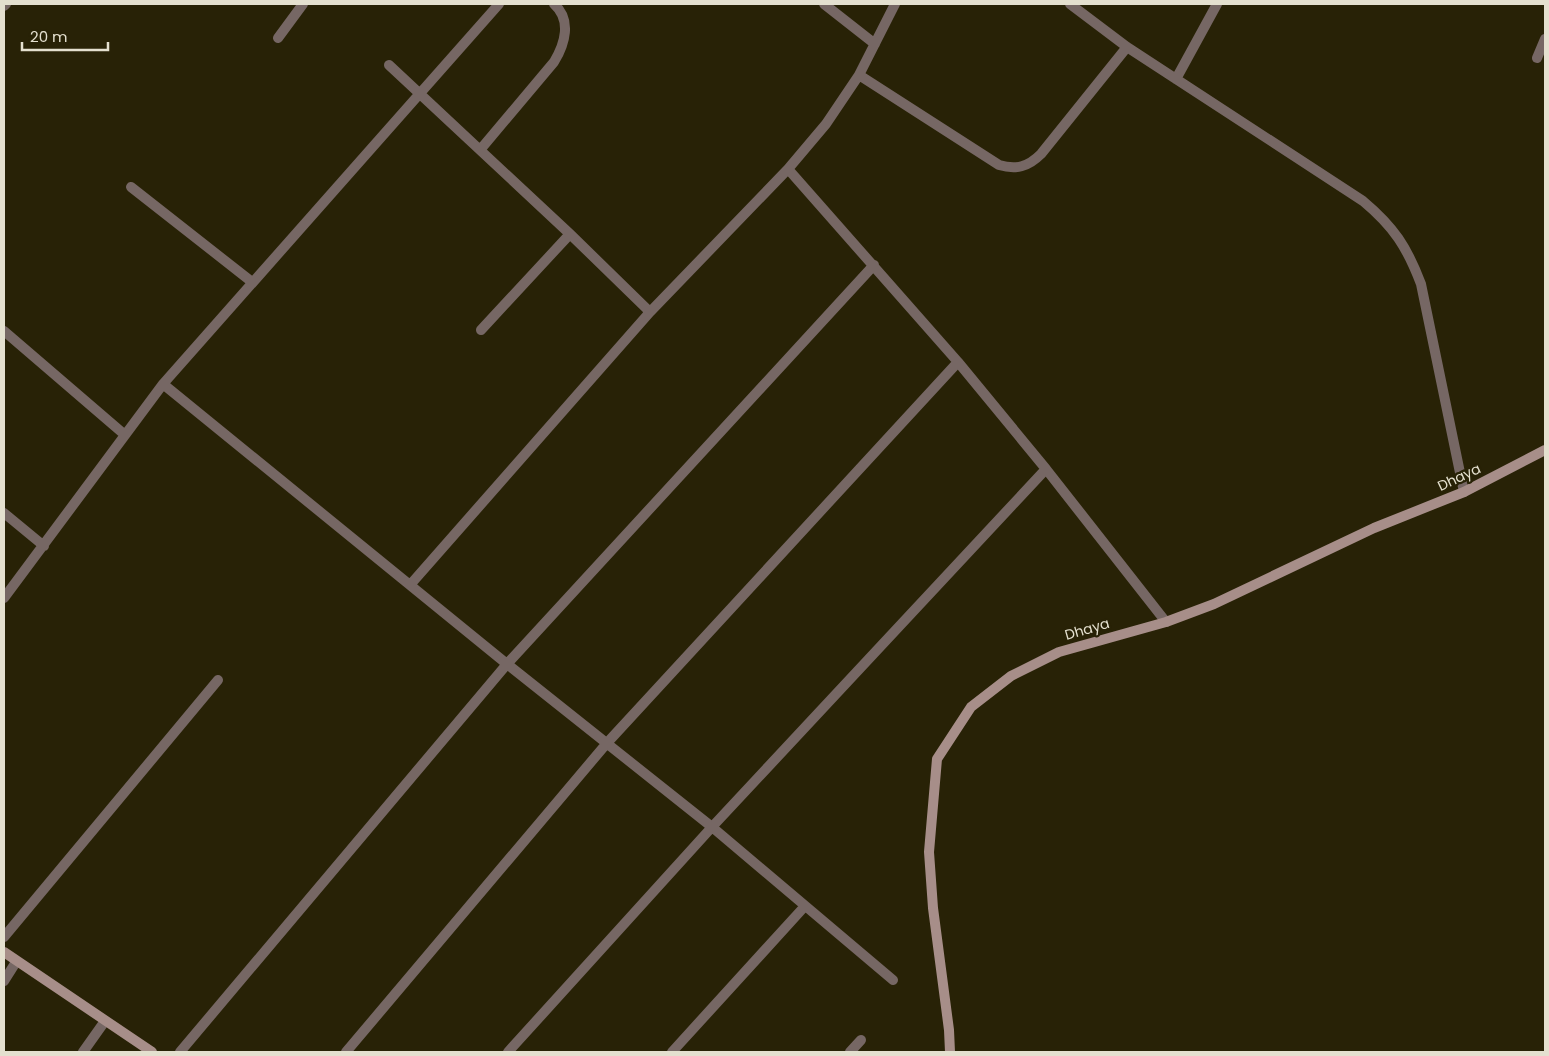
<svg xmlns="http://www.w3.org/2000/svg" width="1549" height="1056" viewBox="0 0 1549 1056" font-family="Poppins,sans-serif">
  <rect width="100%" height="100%" fill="#282206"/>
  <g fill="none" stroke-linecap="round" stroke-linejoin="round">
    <!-- street -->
    <path stroke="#766764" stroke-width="10" d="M824 4 875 44
      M1070 4 1127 47 1363 201C1394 227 1407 247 1421 284L1464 492
      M4 6 6 4
      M278 38 303 4
      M1537 58 1545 39
      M389 65 570 234 650 312
      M859 75 999 165C1016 170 1028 167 1041 154L1127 47
      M1176 79 1217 4
      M480 150 554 62C565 44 572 20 554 4
      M788 169 958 362 1046 469 1166 622
      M131 187 252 282
      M481 330 570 234
      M4 331 125 435
      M163 384 507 664 712 827 893 980
      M4 513 44 546
      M410 585 650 312 788 169 826 124 859 75 895 4
      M4 598 163 384 499 4
      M4 937 218 680
      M4 981 16 962
      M83 1052 105 1021
      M180 1052 507 664 874 265
      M346 1052 607 743 958 362
      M508 1052 712 827 1046 469
      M672 1052 805 906
      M850 1052 861 1040"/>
    <!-- secondary -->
    <path stroke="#a78e89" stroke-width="10" d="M4 952 152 1052
      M950 1052 949 1030 933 908 929 852 937 759 971 707 1011 676 1059 652 1166 622 1214 604 1374 528 1464 492 1545 450"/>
  </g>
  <g text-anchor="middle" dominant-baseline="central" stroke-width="4.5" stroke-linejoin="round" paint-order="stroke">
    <!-- street labels -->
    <g font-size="14" fill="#e4e0cf" stroke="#282206">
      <text transform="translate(1459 477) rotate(-25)">Dhaya</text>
      <text transform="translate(1087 629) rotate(-16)">Dhaya</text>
    </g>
  </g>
  <!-- border -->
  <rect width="1549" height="1056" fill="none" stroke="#e4e0cf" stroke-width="10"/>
  <!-- scale -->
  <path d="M22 42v8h86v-8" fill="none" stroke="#e4e0cf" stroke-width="2.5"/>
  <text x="30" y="42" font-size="15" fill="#e4e0cf" stroke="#282206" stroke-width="4" paint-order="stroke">20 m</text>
</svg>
